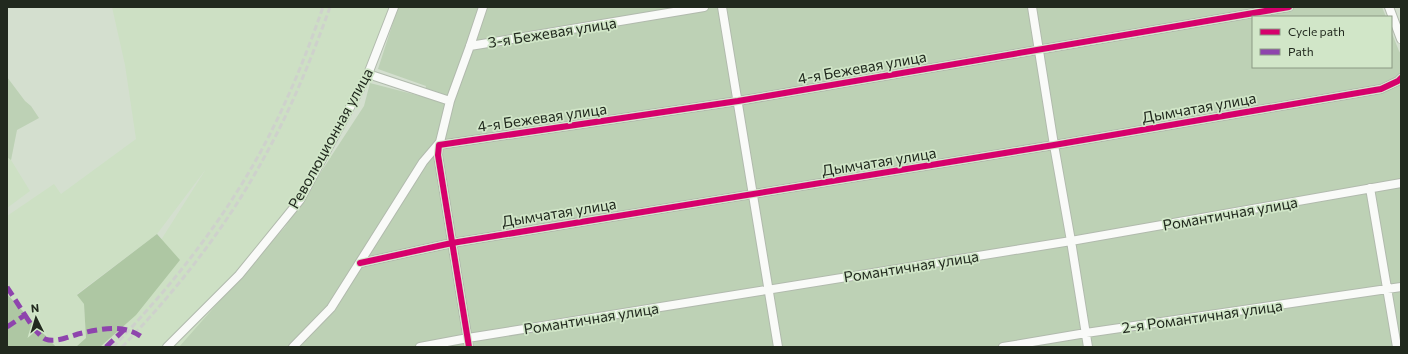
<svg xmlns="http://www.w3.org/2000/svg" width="1408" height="354" viewBox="0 0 1408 354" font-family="Commissioner,sans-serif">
  <rect width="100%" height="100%" fill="#d4dfcf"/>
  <!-- built -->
  <path fill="#cde0c4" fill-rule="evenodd" d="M112 7H395L366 84 247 290 187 347H7V216L54 184 61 194 136 139 125 65ZM206 169 154 251 86 338 84 304 77 294 157 234Z
    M7 88 20 110 11 160 30 191 7 208Z"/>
  <!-- green -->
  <path fill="#bdd1b5" d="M398 7H1382L1386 17H1253V67H1391V31L1399 51 1401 54V347H179L285 227 364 106 370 83 424 97 426 86 378 69Z
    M7 77 25 101 31 106 39 118 17 130 11 160 7 157Z"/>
  <!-- forest -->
  <path fill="#aec7a3" d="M157 234 180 260 136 315 100 347H76L86 338 84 304 77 295Z
    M7 294 56 347H7Z"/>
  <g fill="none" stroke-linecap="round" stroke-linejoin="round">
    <!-- minor casing -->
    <g stroke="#b1baad" stroke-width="10">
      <path id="minor" d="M722 7 778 347
        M1032 7 1054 145 1071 241 1088 347
        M1389 7 1401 39
        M470 46 704 7
        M368 74 450 101
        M1370 188 1397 347
        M360 263 452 243 1054 145 1381 89 1398 81 1401 78
        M167 347 239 275 300 200 368 74 394 7
        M293 347 331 308 423 162 440 142 450 101 470 46 483 7
        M420 347 468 338 1071 241 1401 183
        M469 347 438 155 439 145 738 101 1289 7
        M1003 347 1086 333 1401 287"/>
    </g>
    <!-- minor -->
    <use href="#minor" stroke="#f9faf8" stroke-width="8"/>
    <!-- rail -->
    <path stroke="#ced1cc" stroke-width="3" stroke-dasharray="6 3" stroke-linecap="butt" d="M113 347C170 288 221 224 261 151 286 105 306 56 323 7
      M122 347C178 289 228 225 266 154 292 107 312 57 330 7"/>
    <!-- quiet -->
    <path stroke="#8e44ad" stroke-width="5" stroke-dasharray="10 5" stroke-linecap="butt" d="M7 287 25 315 7 327
      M25 315C30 323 37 334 45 339 55 343 68 337 78 334 99 329 125 323 143 338
      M106 347 125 329"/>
    <!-- cycleway casing -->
    <g stroke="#d1e6c8" stroke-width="8">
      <path id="cycleway" d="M360 263 452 243 1054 145 1381 89 1398 81 1401 78
        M469 347 438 155 439 145 738 101 1289 7"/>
    </g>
    <!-- cycleway -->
    <use href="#cycleway" stroke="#d6006c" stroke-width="6"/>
  </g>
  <g text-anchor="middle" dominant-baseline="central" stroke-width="3.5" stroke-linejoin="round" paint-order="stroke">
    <!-- street labels -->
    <g font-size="15" fill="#21291e" stroke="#d1e6c8">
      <text transform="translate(552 32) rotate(-9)">3-я Бежевая улица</text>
      <text transform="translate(862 67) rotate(-10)">4-я Бежевая улица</text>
      <text transform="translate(1199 107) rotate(-10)">Дымчатая улица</text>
      <text transform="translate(542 117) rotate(-8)">4-я Бежевая улица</text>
      <text transform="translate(330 138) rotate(-61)">Революционная улица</text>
      <text transform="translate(879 161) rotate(-9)">Дымчатая улица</text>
      <text transform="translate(559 212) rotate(-9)">Дымчатая улица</text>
      <text transform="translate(1230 213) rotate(-10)">Романтичная улица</text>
      <text transform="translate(911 266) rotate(-9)">Романтичная улица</text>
      <text transform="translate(1202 316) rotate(-8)">2-я Романтичная улица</text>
      <text transform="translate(591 318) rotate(-9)">Романтичная улица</text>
    </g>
  </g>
  <!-- border -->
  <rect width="1408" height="354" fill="none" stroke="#21291e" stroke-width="16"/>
  <!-- legend -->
  <rect x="1252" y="16" width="140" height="52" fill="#d1e6c8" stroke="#8b9a84"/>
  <rect x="1260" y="29" width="20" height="6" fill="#d6006c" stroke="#8b9a84"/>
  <text x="1288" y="36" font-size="12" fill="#21291e">Cycle path</text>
  <rect x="1260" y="49" width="20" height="6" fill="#8e44ad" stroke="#8b9a84"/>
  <text x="1288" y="56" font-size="12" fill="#21291e">Path</text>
  <!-- north arrow -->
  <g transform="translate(36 318) rotate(355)" stroke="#d1e6c8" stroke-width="3" paint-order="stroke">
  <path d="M0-3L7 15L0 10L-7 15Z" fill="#21291e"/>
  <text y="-6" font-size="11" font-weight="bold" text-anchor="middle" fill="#21291e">N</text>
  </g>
</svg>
